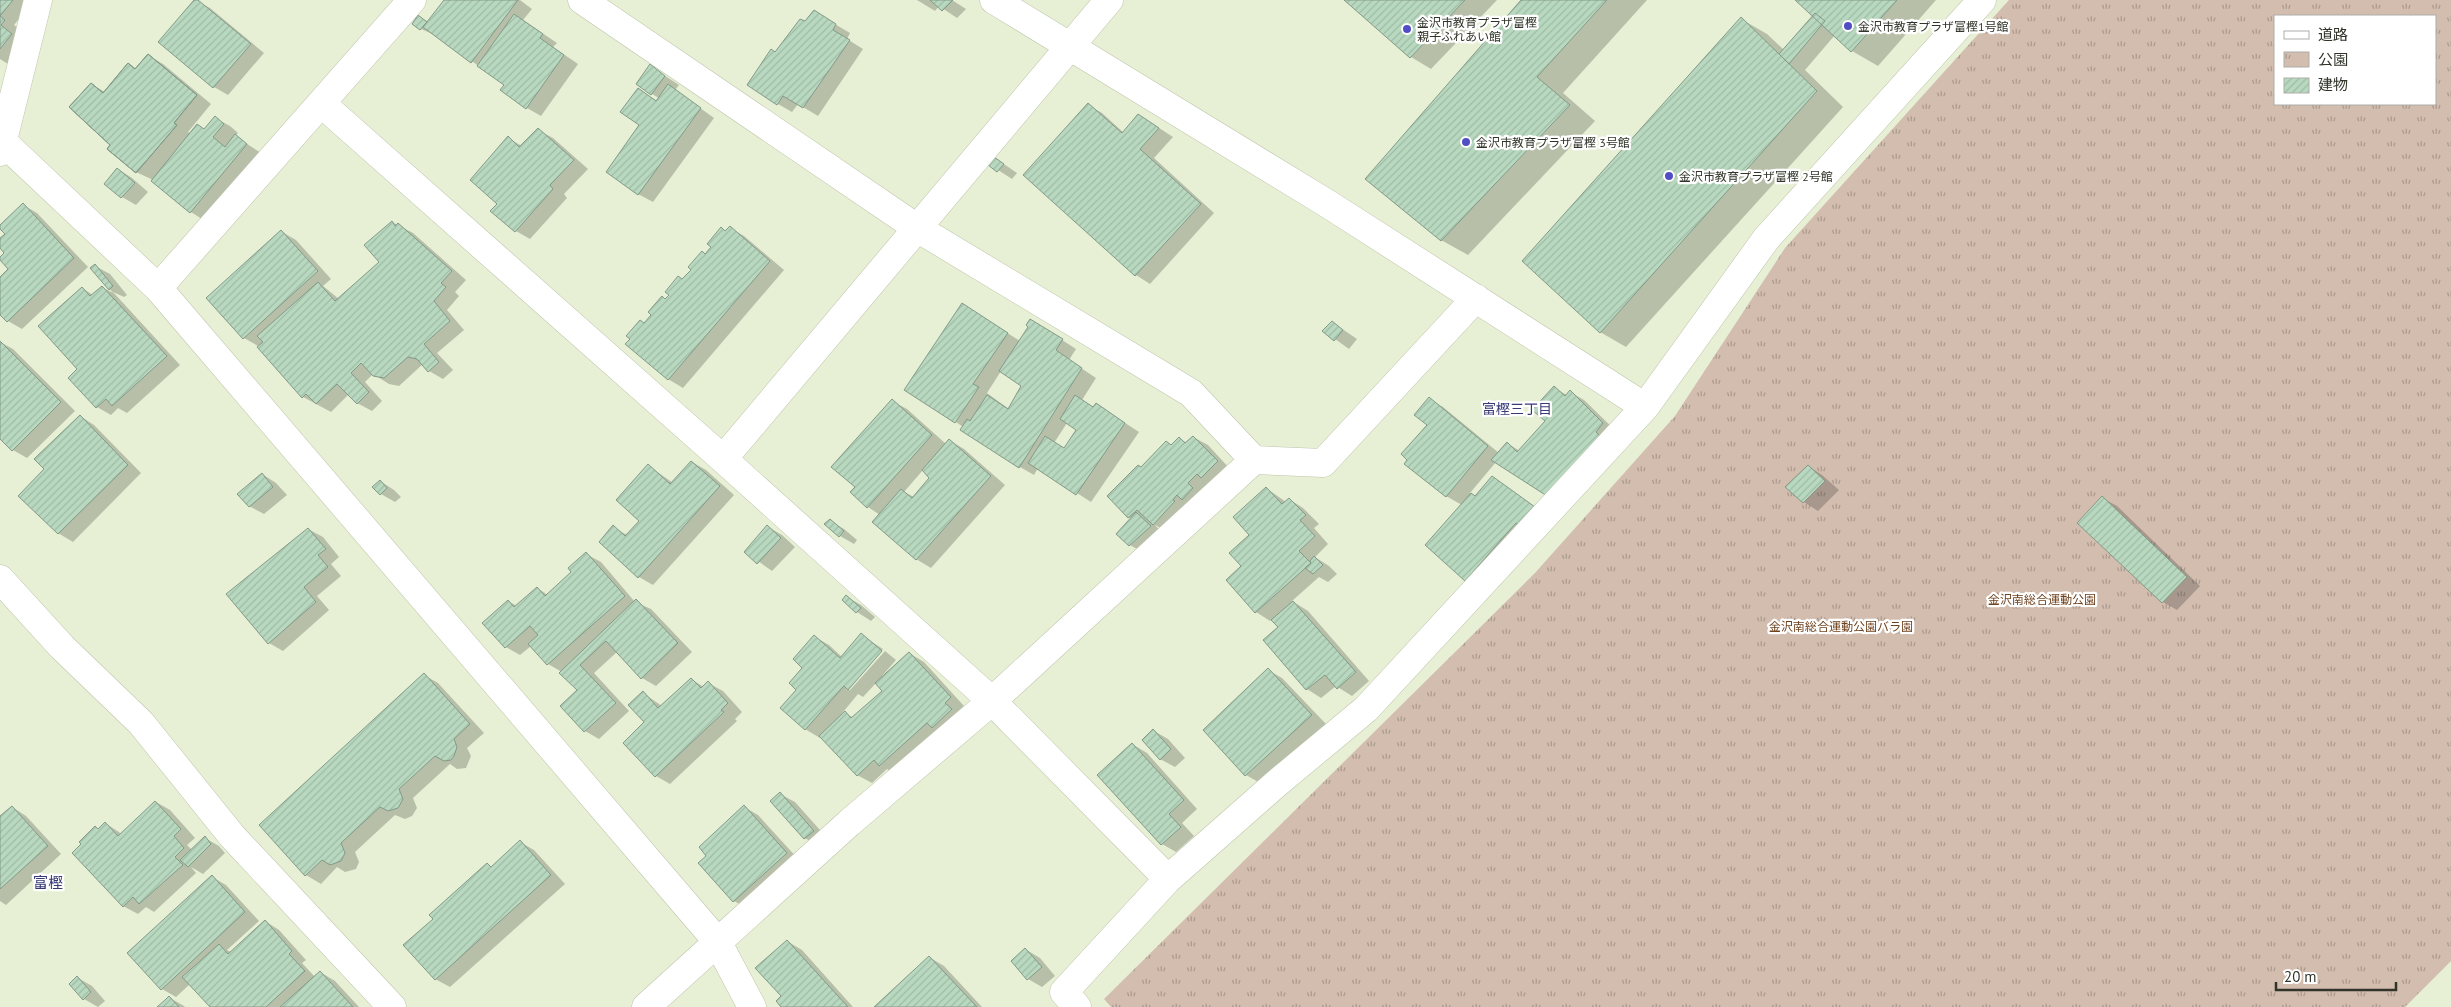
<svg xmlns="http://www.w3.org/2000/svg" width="2451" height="1007" viewBox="0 0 2451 1007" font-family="'PT Sans','Noto Sans JP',sans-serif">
  <defs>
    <pattern id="park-tufts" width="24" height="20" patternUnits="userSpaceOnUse" patternTransform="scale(1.25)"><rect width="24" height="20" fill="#d2bdaf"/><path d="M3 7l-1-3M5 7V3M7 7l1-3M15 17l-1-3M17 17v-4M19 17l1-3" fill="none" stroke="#ab9a8e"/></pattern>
    <pattern id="building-hatch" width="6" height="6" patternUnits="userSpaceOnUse" patternTransform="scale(1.25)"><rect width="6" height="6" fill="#b8d9c0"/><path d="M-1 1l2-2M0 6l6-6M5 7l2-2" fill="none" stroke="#9fbba5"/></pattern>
  </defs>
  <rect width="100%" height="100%" fill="#e7efd4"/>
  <!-- park -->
  <path fill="url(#park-tufts)" fill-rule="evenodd" d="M2009 0H2451V961L2405 1007H1111L1104 999 1535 573 1675 416 1785 248ZM2275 16H2435V104H2275Z"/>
  <!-- shadow -->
  <path fill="#0003" fill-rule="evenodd" d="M0 0H30L33 2 14 25 19 29 15 34 26 43 8 64 0 59Z
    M195 0 210 8 264 53 228 95 214 87Z
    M445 0H520L532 9 523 20 557 43 553 47 578 64 541 116 527 108 505 85 437 36 421 29 419 17 429 22Z
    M917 0H952L966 9 957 18 939 6 935 11Z
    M1345 0H1497L1431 69 1411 57Z
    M1522 0H1647L1563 93 1595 121 1468 255 1441 240Z
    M1797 0H1936L1878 66 1852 51 1835 35 1805 70 1843 107 1626 347 1600 332 1741 19 1767 34 1784 50 1814 16Z
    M828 20 850 33 847 39 863 49 818 116 798 104 792 112 778 104 776 54 805 23Z
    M149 56 163 64 211 104 188 132 191 134 205 130 215 118 230 126 238 133 235 136 261 153 205 221 191 212 151 179 136 172 111 145 89 126 91 84 105 92 129 64 137 69Z
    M650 66 679 85 675 90 714 118 653 202 638 194 641 125 638 89 657 101 659 98 652 94Z
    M1088 105 1102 113 1124 133 1153 124 1173 137 1154 158 1214 213 1150 284 1136 275 1025 175Z
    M538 130 553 138 588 169 564 194 567 198 530 239 516 231 499 204 508 138 522 146Z
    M995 158 1017 173 1012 179 998 170Z
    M118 169 132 178 148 192 136 205 122 197Z
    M23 205 37 213 88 267 22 329 8 321 0 313V279L10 269 0 258 6 253 0 246V240L7 234 0 227Z
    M392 222 413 233 466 280 455 292 459 296 447 310 464 330 437 353 453 370 443 379 429 371 423 364 399 386 389 384 373 374 365 382 382 401 372 411 357 403 349 394 331 412 303 397 258 346 244 338 282 232 296 240 331 279 323 286 339 299 381 263Z
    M730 228 744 236 784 270 683 388 668 379 645 324 706 255 722 229 726 232Z
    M95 266 110 274 127 295 124 297 113 292 180 365 127 413 118 408 111 415 97 407 79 369 82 288 93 295 102 287 113 293 92 268Z
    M976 313 1020 341 1045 329 1076 349 1069 360 1096 378 1082 400 1094 408 1096 404 1139 432 1091 502 1038 468 1034 475 1020 467 956 422ZM1001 371 1023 386 1009 409 987 393ZM1067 423 1078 429 1065 449 1054 443Z
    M1332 322 1357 339 1349 349 1324 331Z
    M0 342 13 349 75 411 27 458 13 450 0 438Z
    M1554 388 1567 395 1570 392 1584 400 1617 432 1496 462 1470 493 1476 496 1492 478 1548 516 1480 588 1466 580 1462 505 1446 496 1428 425 1429 399 1443 407 1499 453 1507 443 1520 451 1547 421Z
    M892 401 907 409 946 444 949 440 964 449 1005 485 931 568 916 559 880 515 868 507 851 492 857 487ZM923 470 931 478 914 497 904 492Z
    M80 416 94 425 141 473 73 542 58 533 46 469Z
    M1193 437 1208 445 1231 470 1168 532 1155 525 1164 535 1144 553 1130 545 1132 519 1128 517 1141 469 1167 442 1172 446 1179 438 1187 443Z
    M692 462 706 470 734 495 653 585 639 577 613 527 627 535 641 520 649 466 673 483Z
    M1808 466 1822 475 1839 490 1818 511 1804 502 1787 487Z
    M262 474 276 483 287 495 264 514 249 506Z
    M380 481 394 490 401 497 395 502 381 494Z
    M1266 488 1286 502 1289 499 1303 508 1319 524 1314 528 1328 544 1315 557 1329 566 1337 574 1328 582 1319 577 1292 601 1308 611 1369 681 1352 696 1336 686 1321 698 1307 689 1264 640 1279 627 1272 619 1270 621 1256 612 1227 581 1243 566Z
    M2102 498 2117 506 2200 586 2177 610 2163 602 2079 523Z
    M830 521 844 529 857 540 854 544 840 536Z
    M768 527 782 535 795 547 772 571 745 552Z
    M308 529 323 537 339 557 331 564 341 576 317 596 329 610 283 651 269 643Z
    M586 554 601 562 635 602 651 609 692 652 656 686 642 678 617 652 594 673 629 711 599 739 585 731 578 690 562 672 548 664 531 646 520 655 506 647 508 601 517 606 537 588 548 595 573 572Z
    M847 597 861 605 875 617 871 621 857 612 844 600Z
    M861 635 883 649 846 690H850L885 651 896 660 882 676 883 677 909 653 924 662 964 706 894 773 887 769 872 783 857 775 821 736 820 738 805 729 798 689 815 637 829 645 842 657ZM876 683 883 691 854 718 845 713 840 718 839 717 858 694 863 697Z
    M1268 670 1282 678 1326 724 1260 783 1246 775Z
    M424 675 438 683 484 733 467 748 471 756 466 768 457 769 450 764 413 798 417 808 412 816 405 819 395 815 355 852 359 862 356 869 345 872 337 867 321 884 306 875 261 825Z
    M691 679 704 687 708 683 723 691 742 712 735 719 737 721 670 784 656 776 643 693 662 706Z
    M1154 731 1168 739 1185 758 1175 767 1160 759Z
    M1132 744 1147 753 1197 809 1182 823 1194 836 1176 852 1162 844Z
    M780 794 795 802 828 839 819 847 805 838 772 801Z
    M156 802 170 810 195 838 187 845 192 850 205 838 219 846 225 853 203 874 191 867 196 873 154 912 146 907 138 914 123 906 98 830 105 823 122 834Z
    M12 807 26 816 61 854 6 905 0 901V818Z
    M744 807 758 815 800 861 748 909 734 901 708 856Z
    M520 842 534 850 565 884 450 987 435 979V919L487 864 492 867Z
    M212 877 226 885 259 921 227 950 231 952 265 921 279 930 306 960 302 963 315 977 320 972 335 981 359 1007H212L190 984 176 997 162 989Z
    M787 941 802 950 853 1007H783Z
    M1025 949 1040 958 1055 976 1042 987 1028 979Z
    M929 957 944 966 982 1007H876Z
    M78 978 92 986 105 1001 98 1007 84 999Z
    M170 998 184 1006 185 1007H159Z"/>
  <!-- building -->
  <path fill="url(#building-hatch)" stroke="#839a88" d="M0 0H13L0 16Z
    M194 0H198L251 44 213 88 158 42Z
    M444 0H518L471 63 423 27Z
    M930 0H953L942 11Z
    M1344 0H1465L1410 58Z
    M1521 0H1607L1537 77 1570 105 1441 241 1365 179Z
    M1795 0H1897L1851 52Z
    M814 10 836 24 833 30 850 40 803 108 783 96 777 105 747 85 771 49 775 52 800 19 805 21Z
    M1815 13 1825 21 1789 64 1779 54Z
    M514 14 543 34 540 38 564 55 526 109 500 90 504 85 477 66Z
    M418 15 427 22 420 30 412 24Z
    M0 16 5 20 1 25 12 34 0 49Z
    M1741 17 1817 91 1600 333 1522 261Z
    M148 54 197 95 174 123 177 125 136 173 107 149 110 145 69 107 91 83 103 93 128 63 135 69Z
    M148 54 197 95 174 123 177 125 136 173 107 149 110 145 69 107 91 83 103 93 128 63 135 69Z
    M650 64 665 76 651 95 636 84Z
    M668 84 701 108 638 195 606 172 639 125 620 112 638 88 656 101Z
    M1088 103 1122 133 1138 114 1159 128 1140 149 1201 204 1135 276 1023 175Z
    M215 116 224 124 213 137 225 147 235 134 247 144 190 213 151 181 197 124 204 129Z
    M538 128 574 160 550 185 553 189 515 232 490 211 497 204 470 180 508 136 519 147Z
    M994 157 1004 164 997 172 988 165Z
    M117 168 135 183 121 198 104 184Z
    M23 203 74 258 7 322 0 315V277L8 269 0 260V257L4 253 0 248V238L5 234 0 229V225Z
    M392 221 395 226 398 223 452 271 441 283 446 287 434 301 450 321 424 344 439 362 428 372 417 359 408 357 384 378 373 376 361 363 351 373 369 392 357 404 337 384 316 404 306 394 302 398 257 347 263 342 257 336 318 282 335 301 379 262 364 245Z
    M730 226 770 261 668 380 625 344 630 339 626 336 640 320 644 323 651 315 648 312 662 296 665 299 669 295 665 292 678 276 682 279 691 270 688 267 702 251 705 254 711 247 707 244 721 227 725 231Z
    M281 230 318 271 243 339 206 298Z
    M95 264 113 286 109 290 90 268Z
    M102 286 167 356 112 406 106 399 96 408 68 378 77 369 38 326 82 287 90 296Z
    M962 303 1008 333 973 384 979 387 955 423 904 390Z
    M1030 319 1063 339 1056 350 1082 368 1019 468 960 430 967 419 970 421 987 395 1008 409 1021 386 999 371 1028 327 1026 325Z
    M1332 321 1343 330 1334 341 1322 331Z
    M0 341 61 402 12 451 0 439Z
    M1554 386 1565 396 1570 390 1603 423 1596 432 1600 436 1547 496 1491 460 1507 442 1517 452 1545 421 1532 410Z
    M1075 395 1093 407 1096 403 1125 423 1076 495 1028 463 1045 436 1064 448 1076 430 1060 419Z
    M1429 397 1488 446 1446 497 1404 464 1407 460 1401 454 1427 425 1414 415Z
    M892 399 932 435 867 508 850 492 855 487 831 467Z
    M80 415 128 465 58 534 18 496 44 469 34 459Z
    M1193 436 1218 461 1201 478 1197 474 1188 483 1193 488 1182 500 1177 495 1173 500 1175 501 1153 525 1137 510 1128 518 1107 496 1138 465 1141 467 1166 441 1171 445 1179 437 1185 443Z
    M949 439 991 476 916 560 872 522 901 489 912 498 929 478 922 470Z
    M691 461 720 486 638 578 599 542 613 525 625 536 639 521 616 500 648 464 670 484Z
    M1808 465 1825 481 1803 503 1785 487Z
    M262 473 273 487 249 507 237 494Z
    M1492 476 1535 507 1518 526 1516 523 1465 581 1425 545 1471 493 1475 496Z
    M380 480 387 488 380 495 372 487Z
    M1266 487 1282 504 1289 498 1306 515 1300 520 1315 536 1299 551 1311 563 1255 613 1226 580 1241 566 1229 553 1249 535 1233 517Z
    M2102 496 2187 577 2162 603 2077 523Z
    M1136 512 1151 526 1129 546 1116 534Z
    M830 519 844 531 839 537 824 524Z
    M767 525 781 538 757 564 744 552Z
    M308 528 326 549 318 555 328 567 304 587 316 602 268 644 226 594Z
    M586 552 625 596 547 665 528 644 538 635 530 626 505 648 482 623 508 600 514 607 537 587 545 596 571 572 568 568Z
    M1314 556 1323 565 1313 574 1305 568 1311 563 1310 561Z
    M846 595 861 608 856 613 842 600Z
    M636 599 678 643 641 679 606 641 580 665 616 703 584 732 560 706 577 690 559 673Z
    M1293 601 1356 672 1337 689 1325 675 1306 690 1263 640 1278 627 1271 620Z
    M861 633 882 651 848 690 844 686 805 730 780 708 796 690 789 683 802 668 793 659 814 635 840 658Z
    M909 652 951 697 945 703 952 709 932 728 927 723 879 766 874 760 857 776 819 736 845 711 851 718 882 691 875 683Z
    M1268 668 1312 715 1245 776 1203 730Z
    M424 673 470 724 454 739 457 747 454 756 451 760 444 761 435 756 399 789 403 799 398 808 388 811 380 807 341 843 345 853 341 861 330 865 322 860 305 876 259 825Z
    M691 678 701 688 708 681 728 703 721 710 724 712 655 777 623 743 644 722 628 705 643 691 658 708Z
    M1153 729 1171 749 1160 760 1142 740Z
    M1132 743 1184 800 1169 814 1181 827 1161 845 1097 775Z
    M780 792 814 831 804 839 770 801Z
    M155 801 181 829 174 836 184 848 175 857 183 865 139 904 133 897 123 907 72 853 81 844 79 842 95 826 98 829 105 822 118 836Z
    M744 805 787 853 733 902 698 863 706 856 699 847Z
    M12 806 48 846 0 889V816Z
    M205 836 211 844 188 867 180 860Z
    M520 840 551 875 435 980 403 945 433 919 429 915 487 863 491 867Z
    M212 875 245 912 161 990 127 953Z
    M265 920 292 951 289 954 305 971 266 1007H210L182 977 219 944 228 954Z
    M787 940 848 1007H781L776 1001 781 996 755 968Z
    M1025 948 1042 967 1027 980 1011 961Z
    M929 956 977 1007H874Z
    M320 971 353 1007H280Z
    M77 976 91 992 83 1000 69 984Z
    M169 996 179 1007H157L165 1000Z"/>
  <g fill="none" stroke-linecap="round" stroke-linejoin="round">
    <!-- minor casing -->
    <g stroke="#bec5ab" stroke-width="29">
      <path id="minor" d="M582 0 917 228 1191 393 1254 460
        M994 0 1328 204 1645 407
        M1109 0 723 459 992 701 1168 879
        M321 103 723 459
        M0 139 158 288 717 941 752 1007
        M0 152 38 0
        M158 288 412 0
        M0 579 62 647 141 723 232 836 392 1007
        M646 1007 849 823 992 701 1254 460 1323 463 1476 298
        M1077 1007 1064 992 1168 879 1277 783 1366 709 1645 407 1766 239 1982 0"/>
    </g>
    <!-- minor -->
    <use href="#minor" stroke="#fff" stroke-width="28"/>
  </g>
  <!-- markers -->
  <g fill="#514dc4" stroke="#fff" stroke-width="2">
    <circle cx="1848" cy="26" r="5"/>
    <circle cx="1407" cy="29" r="5"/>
    <circle cx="1466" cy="142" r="5"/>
    <circle cx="1669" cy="176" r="5"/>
  </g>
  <g text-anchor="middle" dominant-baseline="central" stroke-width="4.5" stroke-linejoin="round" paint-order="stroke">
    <!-- poi labels -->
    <g font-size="12" fill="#313429" stroke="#fff" text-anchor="start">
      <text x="1417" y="22">金沢市教育プラザ富樫<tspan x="1417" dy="14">親子ふれあい館</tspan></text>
      <text x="1858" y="26">金沢市教育プラザ富樫1号館</text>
      <text x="1476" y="142">金沢市教育プラザ富樫 3号館</text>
      <text x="1679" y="176">金沢市教育プラザ富樫 2号館</text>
    </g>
    <!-- park labels -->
    <g font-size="12" fill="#6f431f" stroke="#fff">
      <text x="2042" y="599">金沢南総合運動公園</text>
      <text x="1841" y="626">金沢南総合運動公園バラ園</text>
    </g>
    <!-- neighbourhood labels -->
    <g font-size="14" fill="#383a76" stroke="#fff">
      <text x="1517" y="409">富樫三丁目</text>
    </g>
    <!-- quarter labels -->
    <g font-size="15" fill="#383a76" stroke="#fff">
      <text x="48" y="882">富樫</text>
    </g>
  </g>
  <!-- legend -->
  <rect x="2274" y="15" width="162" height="90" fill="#ffffff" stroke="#adaea9"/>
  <rect x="2284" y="31" width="25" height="8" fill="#ffffff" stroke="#adaea9"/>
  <text x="2318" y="40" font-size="15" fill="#313429">道路</text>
  <rect x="2284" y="52" width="25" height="15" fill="url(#park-tufts)" stroke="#adaea9"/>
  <text x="2318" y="65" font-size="15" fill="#313429">公園</text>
  <rect x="2284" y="78" width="25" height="15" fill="url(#building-hatch)" stroke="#adaea9"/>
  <text x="2318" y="90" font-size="15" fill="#313429">建物</text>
  <!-- scale -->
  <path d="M2276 982v8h120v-8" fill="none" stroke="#313429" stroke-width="2.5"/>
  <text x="2284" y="982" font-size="15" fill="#313429" stroke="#ffffff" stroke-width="4" paint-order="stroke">20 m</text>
</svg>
